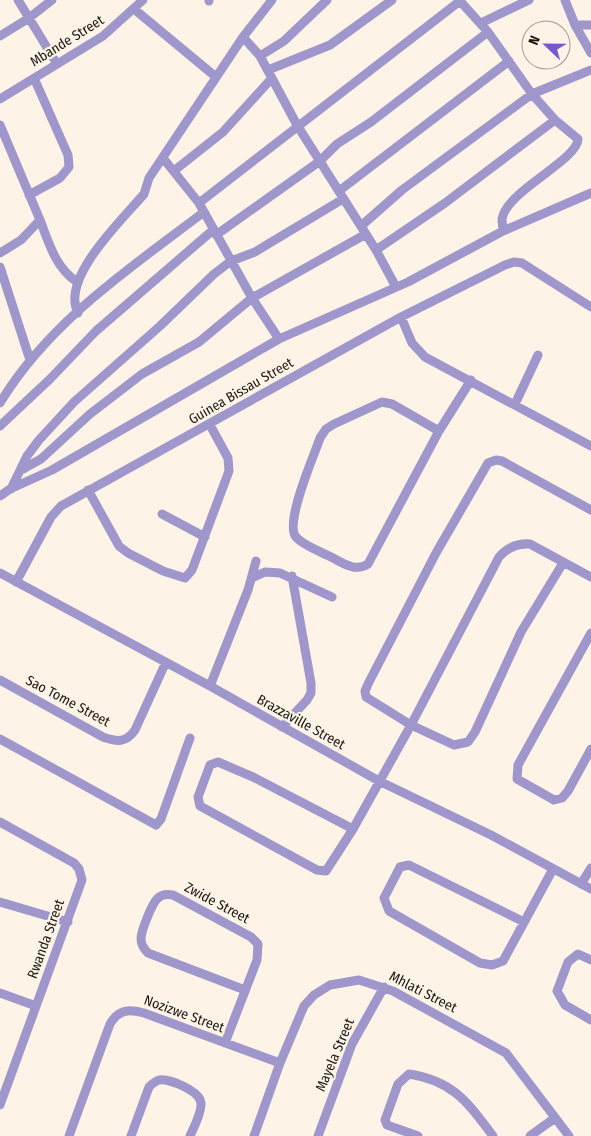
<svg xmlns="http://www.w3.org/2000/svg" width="591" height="1136" viewBox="0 0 591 1136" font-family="'Fira Sans Condensed',sans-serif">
  <rect width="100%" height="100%" fill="#fdf3e7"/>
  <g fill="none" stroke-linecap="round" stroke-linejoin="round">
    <!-- minor -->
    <path stroke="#9f96cb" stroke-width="9" d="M18 0 57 64
      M459 0 488 32 532 94 555 120 578 139C577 161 506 191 502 219 502 223 503 227 503 231
      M565 0 575 25 591 53
      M209 1V0
      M134 9 216 77
      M481 23 529 0
      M575 25H591
      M0 36 29 18 52 0
      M243 37 260 56 297 125 376 250 396 287
      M260 56 284 41 327 0
      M268 70 330 45 392 0
      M0 99 103 36 143 0
      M0 125 40 220 21 240 0 253
      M163 158 199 203 252 298 279 339
      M175 170 223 132 272 78
      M339 191 509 61
      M29 195 60 178 69 167 68 155 34 78
      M199 203 460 1
      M40 220C49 243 55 267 77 282
      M361 226 402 190 532 94 591 70
      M216 235 320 161 337 144 371 122 488 32
      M376 250 445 203 555 120
      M0 267 30 360
      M78 313C60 278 122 220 144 194L149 178 243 37 272 0
      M401 317 412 343 425 357 591 446
      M0 403C49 322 130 268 204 212
      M515 404 538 355
      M0 426 50 379 96 331 213 230
      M439 431 392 404 382 402 334 424 326 429 320 438C314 456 284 523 296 537 304 546 322 552 333 558 344 564 356 572 368 564L439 431 471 380
      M23 469 41 459 90 414 142 374 199 342 252 298 366 234
      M11 489 27 456 39 440 74 402 160 326 214 274 231 261 255 252 343 199
      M88 490 119 546 128 553 163 571 185 578 192 570 229 471 228 458 210 425
      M0 496 10 489 52 470 279 339 408 282 503 231 591 193
      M162 514 205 537
      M563 563 521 632 475 732 468 742 454 745 411 725 366 697 365 691 369 682 436 553 488 463 496 460 502 461 591 510
      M0 573 210 686 379 781 491 835 591 889
      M252 578 265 572 280 573 332 597
      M16 582 51 517 61 506 401 317 505 265 514 262 522 263 591 307
      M591 633 518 765 517 779 554 800 562 798 568 791 591 749
      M0 680 103 737C117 742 126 743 135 730L166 662
      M210 686 248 590 256 561
      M282 727 307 700 311 693V683L292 576
      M0 739 156 825 161 819 190 738
      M0 822 74 863 79 869 82 880 0 1105
      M353 829 253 777 218 762 210 765 198 797 200 806 317 870 326 871 353 829 411 725 499 557C507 548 517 543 530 544L591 577
      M581 884 591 868
      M0 902 68 922
      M524 922 409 865 400 867 384 898 389 911 480 963 492 965 503 961 553 869
      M591 960 578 954 568 962 557 991 565 1005 591 1020
      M0 993 36 1006
      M225 1043 257 960 258 944 251 937 173 895C168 894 162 894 158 898 152 903 141 931 141 939 141 945 144 949 148 953L245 990
      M69 1136 110 1024C119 1009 129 1009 144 1013L280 1063
      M131 1136 149 1087C152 1084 155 1081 159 1080 169 1078 200 1091 201 1103 202 1112 194 1127 190 1136
      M254 1136 280 1063 304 1006 314 995 330 985 359 980 393 991 506 1053 569 1136
      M318 1136 352 1044 384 987
      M418 1136 387 1125 385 1120 398 1084 409 1074C454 1081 468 1103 493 1136
      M530 1136 555 1118"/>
  </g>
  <g text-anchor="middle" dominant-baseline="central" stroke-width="4.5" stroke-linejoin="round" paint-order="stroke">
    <!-- street labels -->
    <g font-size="14" fill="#1b1813" stroke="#fdf3e7">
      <text transform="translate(67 41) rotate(-32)">Mbande Street</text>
      <text transform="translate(241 391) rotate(-30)">Guinea Bissau Street</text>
      <text transform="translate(68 701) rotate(28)">Sao Tome Street</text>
      <text transform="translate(301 722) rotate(29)">Brazzaville Street</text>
      <text transform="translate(217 903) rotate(28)">Zwide Street</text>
      <text transform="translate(46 939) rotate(-70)">Rwanda Street</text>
      <text transform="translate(423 992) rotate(27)">Mhlati Street</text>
      <text transform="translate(184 1014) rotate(20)">Nozizwe Street</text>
      <text transform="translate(335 1055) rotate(-67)">Mayela Street</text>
    </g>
  </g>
  <!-- north arrow -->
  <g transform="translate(546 45) rotate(292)"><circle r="24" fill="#fdf3e7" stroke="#a39b92"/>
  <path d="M0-4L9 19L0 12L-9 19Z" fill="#7858d2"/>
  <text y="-8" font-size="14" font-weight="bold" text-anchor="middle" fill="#1b1813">N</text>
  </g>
</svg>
